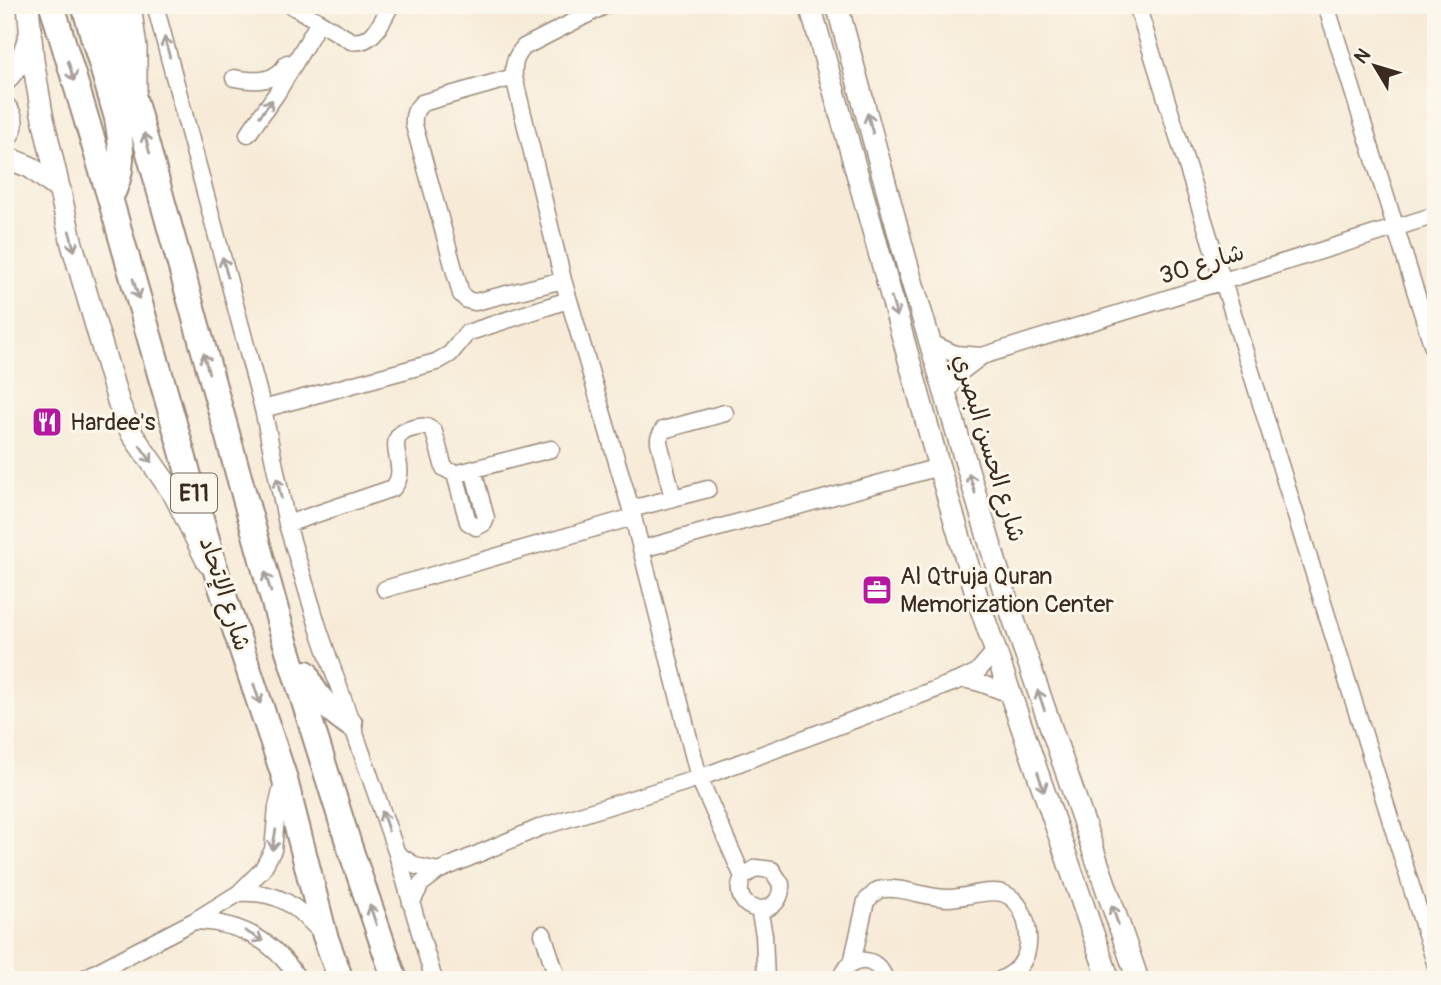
<svg xmlns="http://www.w3.org/2000/svg" width="1441" height="985" viewBox="0 0 1441 985" font-family="Pangolin,'Playpen Sans Arabic',sans-serif">
  <rect width="100%" height="100%" fill="#fbf7ec"/>
  <filter id="ink" filterUnits="userSpaceOnUse"><feTurbulence type="fractalNoise" baseFrequency=".0143" numOctaves="2"/><feDisplacementMap in="SourceGraphic" scale="14" xChannelSelector="R" yChannelSelector="G"/><feConvolveMatrix kernelMatrix="1 2 1 2 8 2 1 2 1" color-interpolation-filters="sRGB"/></filter>
  <filter id="wash" filterUnits="userSpaceOnUse"><feTurbulence type="fractalNoise" baseFrequency=".00686" numOctaves="4" result="noise"/><feDisplacementMap in="SourceGraphic" scale="28" xChannelSelector="R" yChannelSelector="G"/><feGaussianBlur stdDeviation="1.57" result="paint"/><feColorMatrix in="noise" values="0 0 0 0 0 0 0 0 0 0 0 0 0 0 0 0 0 1.4 0 .05"/><feComposite in="paint" operator="in"/></filter>
  <g filter="url(#wash)">
    <rect width="100%" height="100%" fill="#f7ebd8"/>
  </g>
  <g filter="url(#ink)">
    <g fill="none" stroke-linecap="round" stroke-linejoin="round">
      <!-- minor casing -->
      <g stroke="#998a7b" stroke-width="19">
        <path id="minor" d="M155 5 263 409 287 524 319 630 397 854 434 980
          M291 5 351 41C374 45 381 22 391 5
          M606 5 524 47C515 57 513 64 514 77L563 280 631 509 699 778 743 877C726 913 783 923 781 884L772 870 756 868 743 877
          M1137 5 1436 966
          M1326 5 1436 357
          M514 77 422 103C415 110 413 115 414 125L461 294 467 300 475 302 563 280
          M234 78C255 82 276 83 287 63
          M248 134 277 93 319 22
          M929 342 955 354 982 356 1436 215
          M946 394 961 372 982 356
          M263 409 436 362 450 354 467 333 568 300
          M455 474 468 522 476 527 484 523 486 518 473 470
          M673 498 659 442V438L663 430 725 413
          M631 509 708 489
          M287 524 393 488C413 466 376 437 414 428 423 426 427 425 434 432L444 468 455 474 551 449
          M642 549 939 467
          M385 589 633 517
          M963 679 980 683 1010 694
          M397 854 416 866 438 871
          M239 893C280 891 294 905 321 932
          M411 904 421 884 438 871 541 827 699 778 963 679 977 672 995 651
          M759 909 764 935 766 980
          M194 921C239 922 275 941 299 980
          M543 934 558 980
          M852 963 866 901 878 890C901 885 925 898 948 898 965 898 986 889 1002 893 1026 900 1034 940 1024 959 1019 970 1010 975 1000 980
          M81 980 194 921 239 893 262 870 273 850 277 807 283 782
          M840 980C847 955 878 954 885 980"/>
      </g>
      <!-- major casing -->
      <g stroke="#998a7b" stroke-width="24">
        <path id="major" d="M28 5 33 60 42 114 72 244 119 404 132 434 175 496 208 563
          M130 5 136 48V89
          M810 5 939 467 979 603 1109 980
          M837 5 910 275 1005 594 1138 980
          M5 81 21 61 29 37
          M5 107C14 117 15 128 5 138
          M5 157 30 167 60 190"/>
      </g>
      <!-- highway casing -->
      <g stroke="#998a7b" stroke-width="28">
        <path id="highway" d="M52 5 110 198 218 578 284 776 325 936 341 980
          M84 5 117 118C122 147 125 172 110 198
          M108 5 281 628 349 845 395 980
          M306 673C314 697 330 710 350 724"/>
      </g>
      <!-- minor -->
      <use href="#minor" stroke="#fff" stroke-width="16"/>
      <!-- major -->
      <use href="#major" stroke="#fff" stroke-width="21"/>
      <!-- highway -->
      <use href="#highway" stroke="#fff" stroke-width="24"/>
    </g>
    <!-- one-way arrows -->
    <defs><path id="oneway-shaft" d="M-6 0H5M1.5-3L5.5 0L1.5 3" fill="none" stroke-width="1.6" stroke-linecap="round" stroke-linejoin="round" transform="scale(1.75)"/></defs>
    <g stroke="#a79f9a">
      <use href="#oneway-shaft" transform="translate(167 47) rotate(-105)"/>
      <use href="#oneway-shaft" transform="translate(71 71) rotate(73)"/>
      <use href="#oneway-shaft" transform="translate(266 108) rotate(-52)"/>
      <use href="#oneway-shaft" transform="translate(870 123) rotate(-105)"/>
      <use href="#oneway-shaft" transform="translate(147 143) rotate(-105)"/>
      <use href="#oneway-shaft" transform="translate(72 241) rotate(75)"/>
      <use href="#oneway-shaft" transform="translate(225 267) rotate(-105)"/>
      <use href="#oneway-shaft" transform="translate(136 289) rotate(74)"/>
      <use href="#oneway-shaft" transform="translate(894 307) rotate(74)"/>
      <use href="#oneway-shaft" transform="translate(206 363) rotate(-105)"/>
      <use href="#oneway-shaft" transform="translate(146 454) rotate(54)"/>
      <use href="#oneway-shaft" transform="translate(972 483) rotate(-107)"/>
      <use href="#oneway-shaft" transform="translate(279 488) rotate(-102)"/>
      <use href="#oneway-shaft" transform="translate(268 582) rotate(-106)"/>
      <use href="#oneway-shaft" transform="translate(257 694) rotate(72)"/>
      <use href="#oneway-shaft" transform="translate(1041 700) rotate(-109)"/>
      <use href="#oneway-shaft" transform="translate(1041 782) rotate(71)"/>
      <use href="#oneway-shaft" transform="translate(385 821) rotate(-109)"/>
      <use href="#oneway-shaft" transform="translate(274 840) rotate(100)"/>
      <use href="#oneway-shaft" transform="translate(373 915) rotate(-109)"/>
      <use href="#oneway-shaft" transform="translate(1115 915) rotate(-109)"/>
      <use href="#oneway-shaft" transform="translate(254 936) rotate(30)"/>
    </g>
  </g>
  <!-- icons -->
  <defs>
    <g id="restaurant-square" transform="scale(1.575)"><rect x="-9" y="-9" width="18" height="18" rx="4" fill="#b5179e" stroke="#fbf7ec"/><path d="M-5-6h1v4h1v-4h1v4h1v-4h1v5L-1.5 .5V6h-2V.5L-5-1ZM5-6V6H3V1.5H1.5Q1.5-4 5-6Z" fill="#fff"/></g>
    <g id="office-square" transform="scale(1.575)"><rect x="-9" y="-9" width="18" height="18" rx="4" fill="#b5179e" stroke="#fbf7ec"/><path d="M-6-3h4V-5.5h4V-3h4V5H-6ZM-1-4.5V-3h2v-1.5ZM-6 0V1H6V0Z" fill="#fff"/></g>
  </defs>
  <g fill-rule="evenodd">
    <use href="#restaurant-square" x="47" y="422"/>
    <use href="#office-square" x="877" y="590"/>
  </g>
  <g text-anchor="middle" dominant-baseline="central" stroke-width="6" stroke-linejoin="round" paint-order="stroke">
    <!-- shield labels -->
    <rect fill="#fbf7ec" stroke="#75685c" stroke-width="2" x="171" y="473.5" width="46" height="39" rx="5"/>
    <g font-size="23" font-weight="bold" fill="#3b2a1e">
      <text x="194" y="493">E11</text>
    </g>
    <!-- street labels -->
    <g font-size="24" fill="#3b2a1e" stroke="#fbf7ec">
      <text transform="translate(1202 264) rotate(-17)">شارع 30</text>
      <text transform="translate(989 448) rotate(73)">شارع الحسن البصري</text>
      <text transform="translate(225 594) rotate(72)">شارع الإتحاد</text>
    </g>
    <!-- poi labels -->
    <g font-size="24" fill="#3b2a1e" stroke="#fbf7ec" text-anchor="start">
      <text x="70" y="422">Hardee's</text>
      <text x="900" y="576">Al Qtruja Quran<tspan x="900" dy="28">Memorization Center</tspan></text>
    </g>
  </g>
  <!-- margin -->
  <rect width="1441" height="985" fill="none" stroke="#fbf7ec" stroke-width="28"/>
  <!-- north arrow -->
  <g transform="translate(1375 66) rotate(308)" stroke="#fbf7ec" stroke-width="5" paint-order="stroke">
  <path d="M0-5L12 26L0 18L-12 26Z" fill="#3b2a1e"/>
  <text y="-10" font-size="19" font-weight="bold" text-anchor="middle" fill="#3b2a1e">N</text>
  </g>
</svg>
